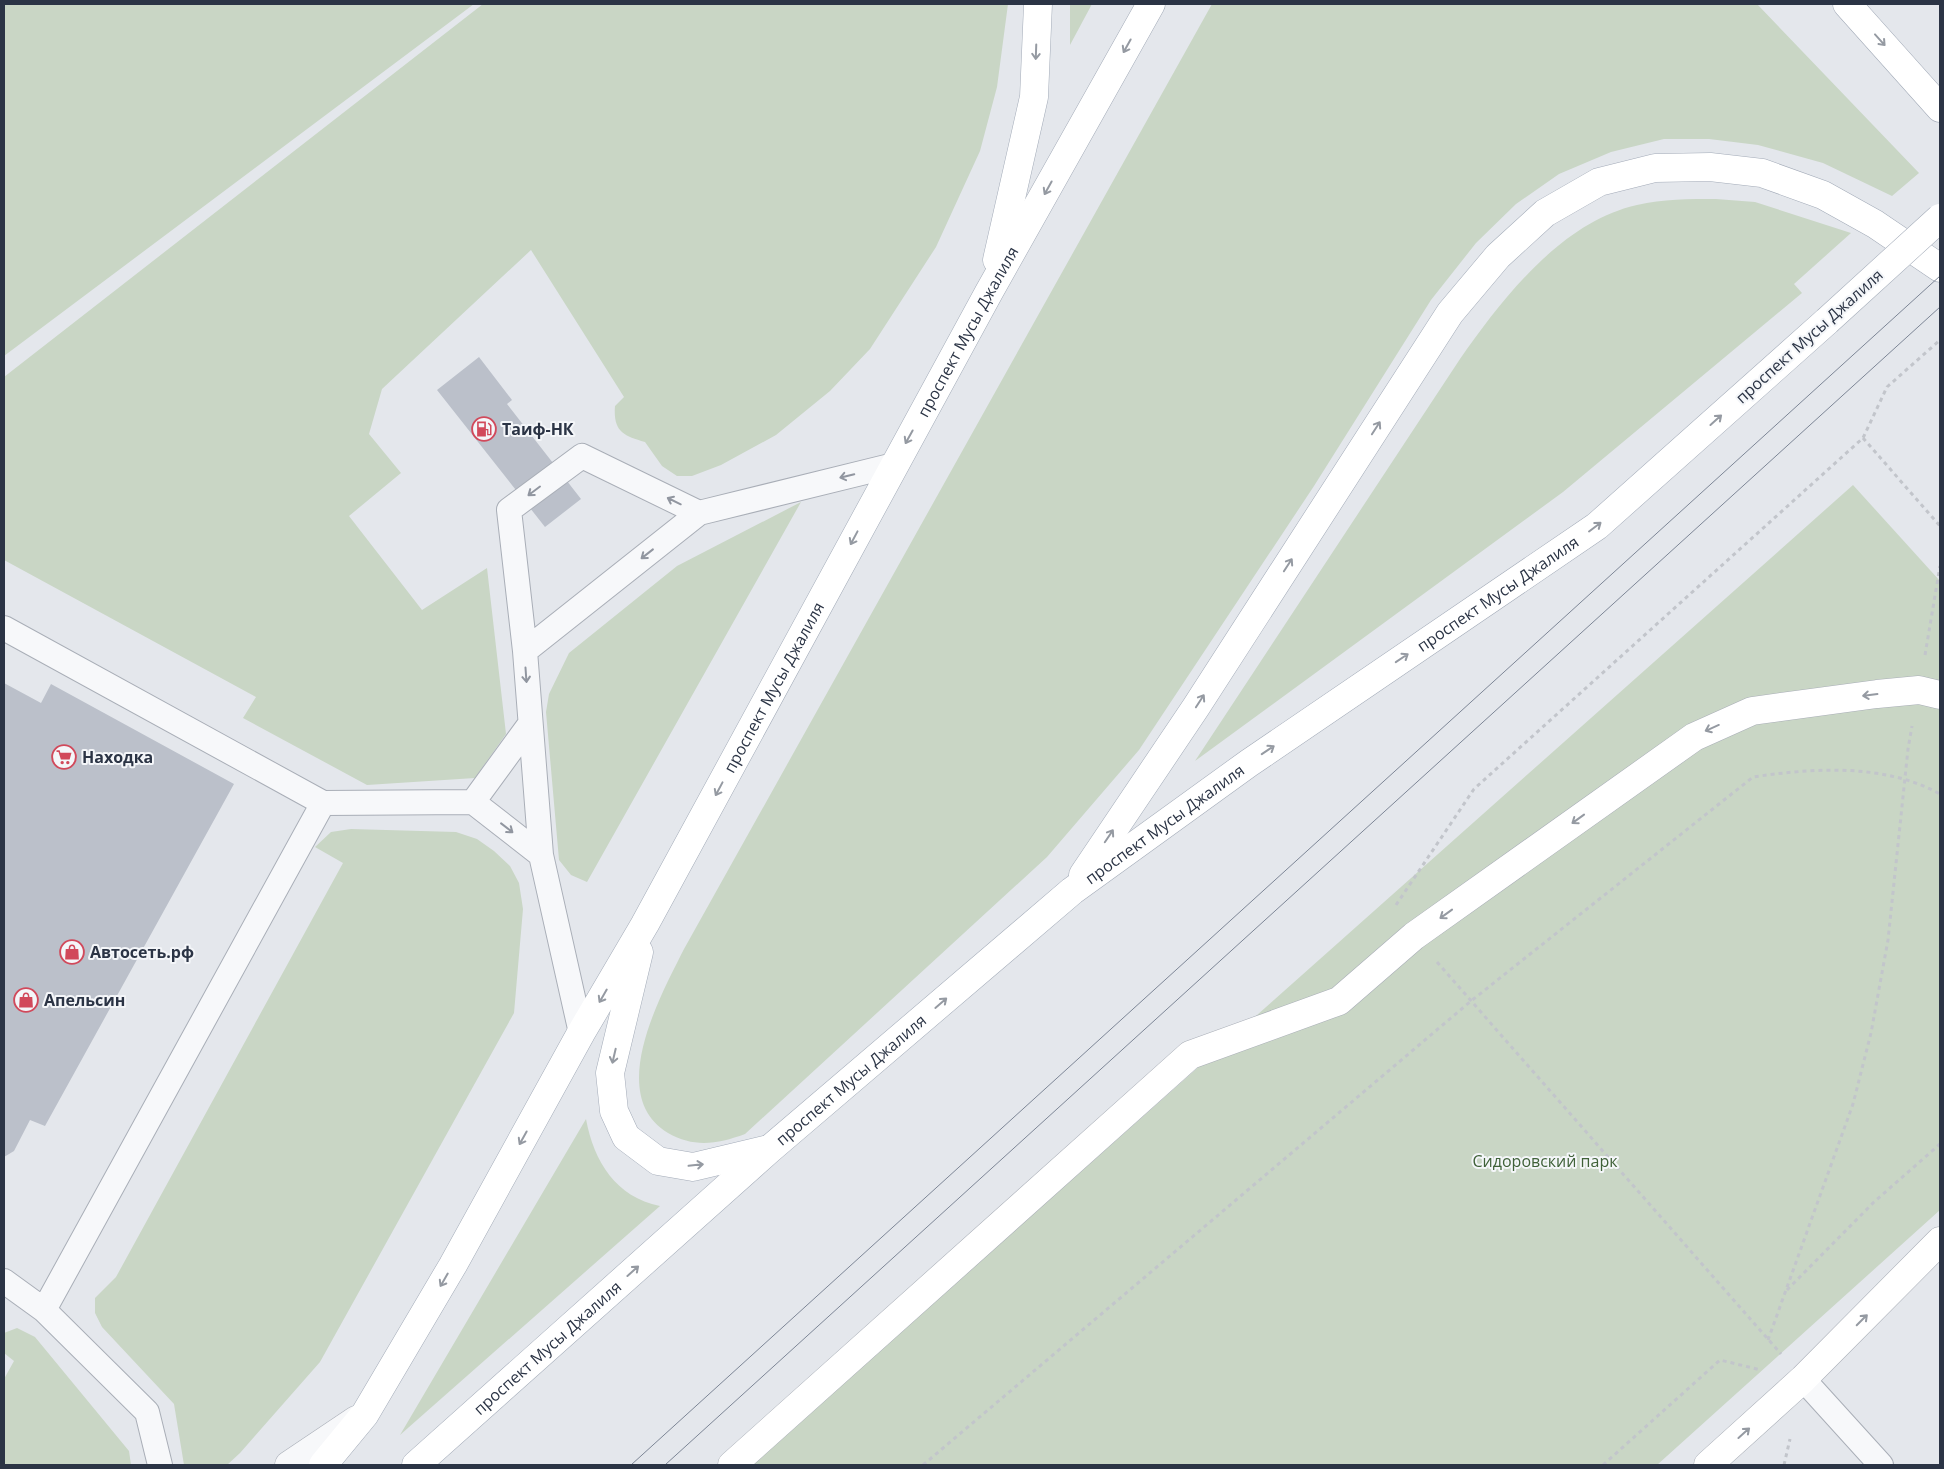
<svg xmlns="http://www.w3.org/2000/svg" width="1944" height="1469" viewBox="0 0 1944 1469" font-family="'Open Sans',sans-serif">
  <rect width="100%" height="100%" fill="#e4e7ec"/>
  <!-- green -->
  <path fill="#c9d6c5" d="M4 4H474L4 356Z
    M483 4H1008L997 87 980 151 936 247 870 349 830 391 776 435 721 465 692 476H677L662 466 645 442C623 436 613 431 615 406L624 397 531 250 382 389 369 434 401 473 349 516 422 610 487 568 506 734 475 778 367 785 243 718 256 697 4 560V377Z
    M1070 4H1092L1070 45Z
    M1212 4H1757L1919 173 1892 196 1823 163 1758 145 1709 139H1664L1611 152 1559 174 1516 204 1476 243 1431 300 1314 486 1139 750 1047 857 745 1134C718 1144 694 1148 668 1133 605 1095 661 995 684 949Z
    M1716 199 1755 202 1851 233 1794 284 1802 293 1563 492 1195 761 1460 359C1502 299 1561 222 1637 205 1663 199 1689 199 1716 199Z
    M1853 485 1940 581V1210L1657 1465H751Z
    M801 502 587 882 571 875 559 860 546 712 549 694 569 653 677 566Z
    M351 829 456 832 477 839 494 851 510 866 519 883 523 909 514 1013 320 1362 240 1453 227 1465H184L174 1404 102 1327 95 1313V1298L116 1277 343 863 315 847 331 832Z
    M586 1119C594 1162 616 1197 660 1206L400 1435Z
    M17 1328 35 1337 129 1451 131 1465H4V1379L14 1361 4 1353V1333Z"/>
  <!-- building -->
  <path fill="#bbc0ca" d="M479 357 512 400 507 404 581 499 545 527 437 390Z
    M4 683 41 703 51 684 234 784 45 1126 30 1120 14 1151 4 1157Z"/>
  <g fill="none" stroke-linecap="round" stroke-linejoin="round">
    <!-- lane casing -->
    <g stroke="#a9aeb7" stroke-width="26">
      <path id="lane" d="M4 628 323 803
        M525 651 699 513
        M473 802 541 855
        M581 1033 541 855 525 651 509 510 582 456 699 513 894 465
        M4 1281 44 1310
        M1803 1379 1881 1465
        M160 1465 147 1412 44 1310 323 803 473 802 530 724"/>
    </g>
    <!-- street casing -->
    <g stroke="#a9aeb7" stroke-width="29">
      <path id="street" d="M289 1465 356 1420"/>
    </g>
    <!-- secondary casing -->
    <g stroke="#a9aeb7" stroke-width="29">
      <path id="secondary" d="M732 1465 1190 1055 1339 1001 1414 936 1694 737 1752 711 1877 694 1919 690 1940 695
        M1708 1465 1803 1379 1940 1241"/>
    </g>
    <!-- primary casing -->
    <g stroke="#a3abb8" stroke-width="29">
      <g id="primary">
        <path d="M1847 4 1940 108"/>
        <path d="M997 260 1034 97 1038 4"/>
        <path d="M1083 875 1196 707 1450 313 1498 256 1545 213 1599 182 1655 168 1710 167 1762 173 1823 195 1875 224 1940 268"/>
        <path d="M639 952 610 1073 614 1111 626 1137 658 1161 693 1167 769 1149"/>
        <path id="s1" d="M323 1465 365 1414 453 1265 581 1033 645 924 989 292 1151 4"/>
        <path id="s2" d="M416 1465 771 1148 1072 891 1249 763 1597 526 1827 321"/>
      </g>
    </g>
    <!-- path -->
    <path stroke="#c2c5cb" stroke-width="3" stroke-dasharray="4 4" stroke-linecap="butt" d="M1863 438 1940 526
      M1925 655 1940 566
      M1396 905 1474 789 1863 438 1887 387 1940 340
      M1437 962 1781 1354
      M1787 1290 1874 1202 1940 1144
      M1768 1340 1853 1104 1871 1033 1888 940 1908 749 1912 726
      M923 1465 1471 1001 1753 777C1814 768 1884 763 1940 794
      M1603 1465 1720 1360 1761 1370
      M1784 1465 1790 1439"/>
    <!-- lane -->
    <use href="#lane" stroke="#f7f8fa" stroke-width="24"/>
    <!-- street -->
    <use href="#street" stroke="#f7f8fa" stroke-width="28"/>
    <!-- secondary -->
    <use href="#secondary" stroke="#fff" stroke-width="28"/>
    <!-- primary -->
    <use href="#primary" stroke="#fff" stroke-width="28"/>
    <!-- tram -->
    <path stroke="#7d8696" stroke-width="1" d="M631 1465 1940 276
      M665 1465 1940 307"/>
    <!-- primary-bridge casing -->
    <g stroke="#a3abb8" stroke-width="29" stroke-linecap="butt">
      <path id="primary-bridge" d="M1827 321 1940 218"/>
    </g>
    <!-- primary-bridge -->
    <use href="#primary-bridge" stroke="#fff" stroke-width="28"/>
  </g>
  <!-- one-way arrows -->
  <defs><path id="oneway-shaft" d="M-6 0H5M1.5-3L5.5 0L1.5 3" fill="none" stroke-width="1.6" stroke-linecap="round" stroke-linejoin="round" transform="scale(1.25)"/></defs>
  <g stroke="#959aa2">
    <use href="#oneway-shaft" transform="translate(1880 40) rotate(48)"/>
    <use href="#oneway-shaft" transform="translate(1127 46) rotate(119)"/>
    <use href="#oneway-shaft" transform="translate(1036 52) rotate(92)"/>
    <use href="#oneway-shaft" transform="translate(1048 188) rotate(119)"/>
    <use href="#oneway-shaft" transform="translate(1716 420) rotate(-42)"/>
    <use href="#oneway-shaft" transform="translate(1376 428) rotate(-57)"/>
    <use href="#oneway-shaft" transform="translate(909 437) rotate(119)"/>
    <use href="#oneway-shaft" transform="translate(1595 527) rotate(-37)"/>
    <use href="#oneway-shaft" transform="translate(854 538) rotate(118)"/>
    <use href="#oneway-shaft" transform="translate(1288 565) rotate(-57)"/>
    <use href="#oneway-shaft" transform="translate(1402 658) rotate(-34)"/>
    <use href="#oneway-shaft" transform="translate(1870 695) rotate(173)"/>
    <use href="#oneway-shaft" transform="translate(1200 701) rotate(-57)"/>
    <use href="#oneway-shaft" transform="translate(1712 728) rotate(156)"/>
    <use href="#oneway-shaft" transform="translate(1268 750) rotate(-34)"/>
    <use href="#oneway-shaft" transform="translate(719 789) rotate(118)"/>
    <use href="#oneway-shaft" transform="translate(1578 819) rotate(144)"/>
    <use href="#oneway-shaft" transform="translate(1109 836) rotate(-56)"/>
    <use href="#oneway-shaft" transform="translate(1446 914) rotate(144)"/>
    <use href="#oneway-shaft" transform="translate(603 996) rotate(120)"/>
    <use href="#oneway-shaft" transform="translate(941 1003) rotate(-41)"/>
    <use href="#oneway-shaft" transform="translate(614 1056) rotate(103)"/>
    <use href="#oneway-shaft" transform="translate(523 1138) rotate(119)"/>
    <use href="#oneway-shaft" transform="translate(696 1165) rotate(-6)"/>
    <use href="#oneway-shaft" transform="translate(633 1271) rotate(-42)"/>
    <use href="#oneway-shaft" transform="translate(444 1280) rotate(120)"/>
    <use href="#oneway-shaft" transform="translate(1862 1320) rotate(-45)"/>
    <use href="#oneway-shaft" transform="translate(1744 1433) rotate(-42)"/>
  </g>
  <g stroke="#9196a0">
    <use href="#oneway-shaft" transform="translate(847 476) rotate(166)"/>
    <use href="#oneway-shaft" transform="translate(534 491) rotate(143)"/>
    <use href="#oneway-shaft" transform="translate(674 501) rotate(-154)"/>
    <use href="#oneway-shaft" transform="translate(647 554) rotate(142)"/>
    <use href="#oneway-shaft" transform="translate(526 675) rotate(86)"/>
    <use href="#oneway-shaft" transform="translate(507 828) rotate(38)"/>
  </g>
  <!-- icons -->
  <defs>
    <g id="fuel-ring" transform="scale(1.25)"><circle r="9.5" fill="#f4f6f9" stroke="#d1495b" stroke-width="1.5"/><path d="M-5.5-6h7V0h2V4h1.3V-2.5L3-4.5l.8-.8L6-3V5H2.5V1h-1V6h-7ZM-4.2-4.7v3.2H.2V-4.7Z" fill="#d1495b"/></g>
    <g id="supermarket-ring" transform="scale(1.25)"><circle r="9.5" fill="#f4f6f9" stroke="#d1495b" stroke-width="1.5"/><path d="M-6-5.5h2.5l.6 2H6L4.5 2H-2.5L-4.4-4H-6ZM-1.5 3.2a1.3 1.3 0 1 0 .1 0ZM3 3.2a1.3 1.3 0 1 0 .1 0Z" fill="#d1495b"/></g>
    <g id="shop-ring" transform="scale(1.25)"><circle r="9.5" fill="#f4f6f9" stroke="#d1495b" stroke-width="1.5"/><path d="M-5-2.5h2.3a2.7 3.5 0 0 1 5.4 0H5L5.5 6h-11ZM-1.5-2.5h3a1.5 2.3 0 0 0-3 0Z" fill="#d1495b"/></g>
  </defs>
  <g fill-rule="evenodd">
    <use href="#fuel-ring" x="484" y="429"/>
    <use href="#supermarket-ring" x="64" y="757"/>
    <use href="#shop-ring" x="72" y="952"/>
    <use href="#shop-ring" x="26" y="1000"/>
  </g>
  <g text-anchor="middle" dominant-baseline="central" stroke-width="4" stroke-linejoin="round" paint-order="stroke">
    <!-- street labels -->
    <g font-size="16" fill="#2b3445" stroke="#f4f6f9">
      <text stroke="none"><textPath href="#s1" startOffset="1305">проспект Мусы Джалиля</textPath></text>
      <text transform="translate(1809 336) rotate(-42)">проспект Мусы Джалиля</text>
      <text stroke="none"><textPath href="#s2" startOffset="1391">проспект Мусы Джалиля</textPath></text>
      <text stroke="none"><textPath href="#s1" startOffset="900">проспект Мусы Джалиля</textPath></text>
      <text stroke="none"><textPath href="#s2" startOffset="986">проспект Мусы Джалиля</textPath></text>
      <text stroke="none"><textPath href="#s2" startOffset="581">проспект Мусы Джалиля</textPath></text>
      <text stroke="none"><textPath href="#s2" startOffset="176">проспект Мусы Джалиля</textPath></text>
    </g>
    <!-- poi labels -->
    <g font-size="16" font-weight="bold" fill="#2b3445" stroke="#f4f6f9" text-anchor="start">
      <text x="502" y="429">Таиф-НК</text>
      <text x="82" y="757">Находка</text>
      <text x="90" y="952">Автосеть.рф</text>
      <text x="44" y="1000">Апельсин</text>
    </g>
    <!-- park labels -->
    <g font-size="16" fill="#3f6138" stroke="#f4f6f9">
      <text x="1545" y="1161">Сидоровский парк</text>
    </g>
  </g>
  <!-- border -->
  <rect width="1944" height="1469" fill="none" stroke="#2b3445" stroke-width="10"/>
</svg>
